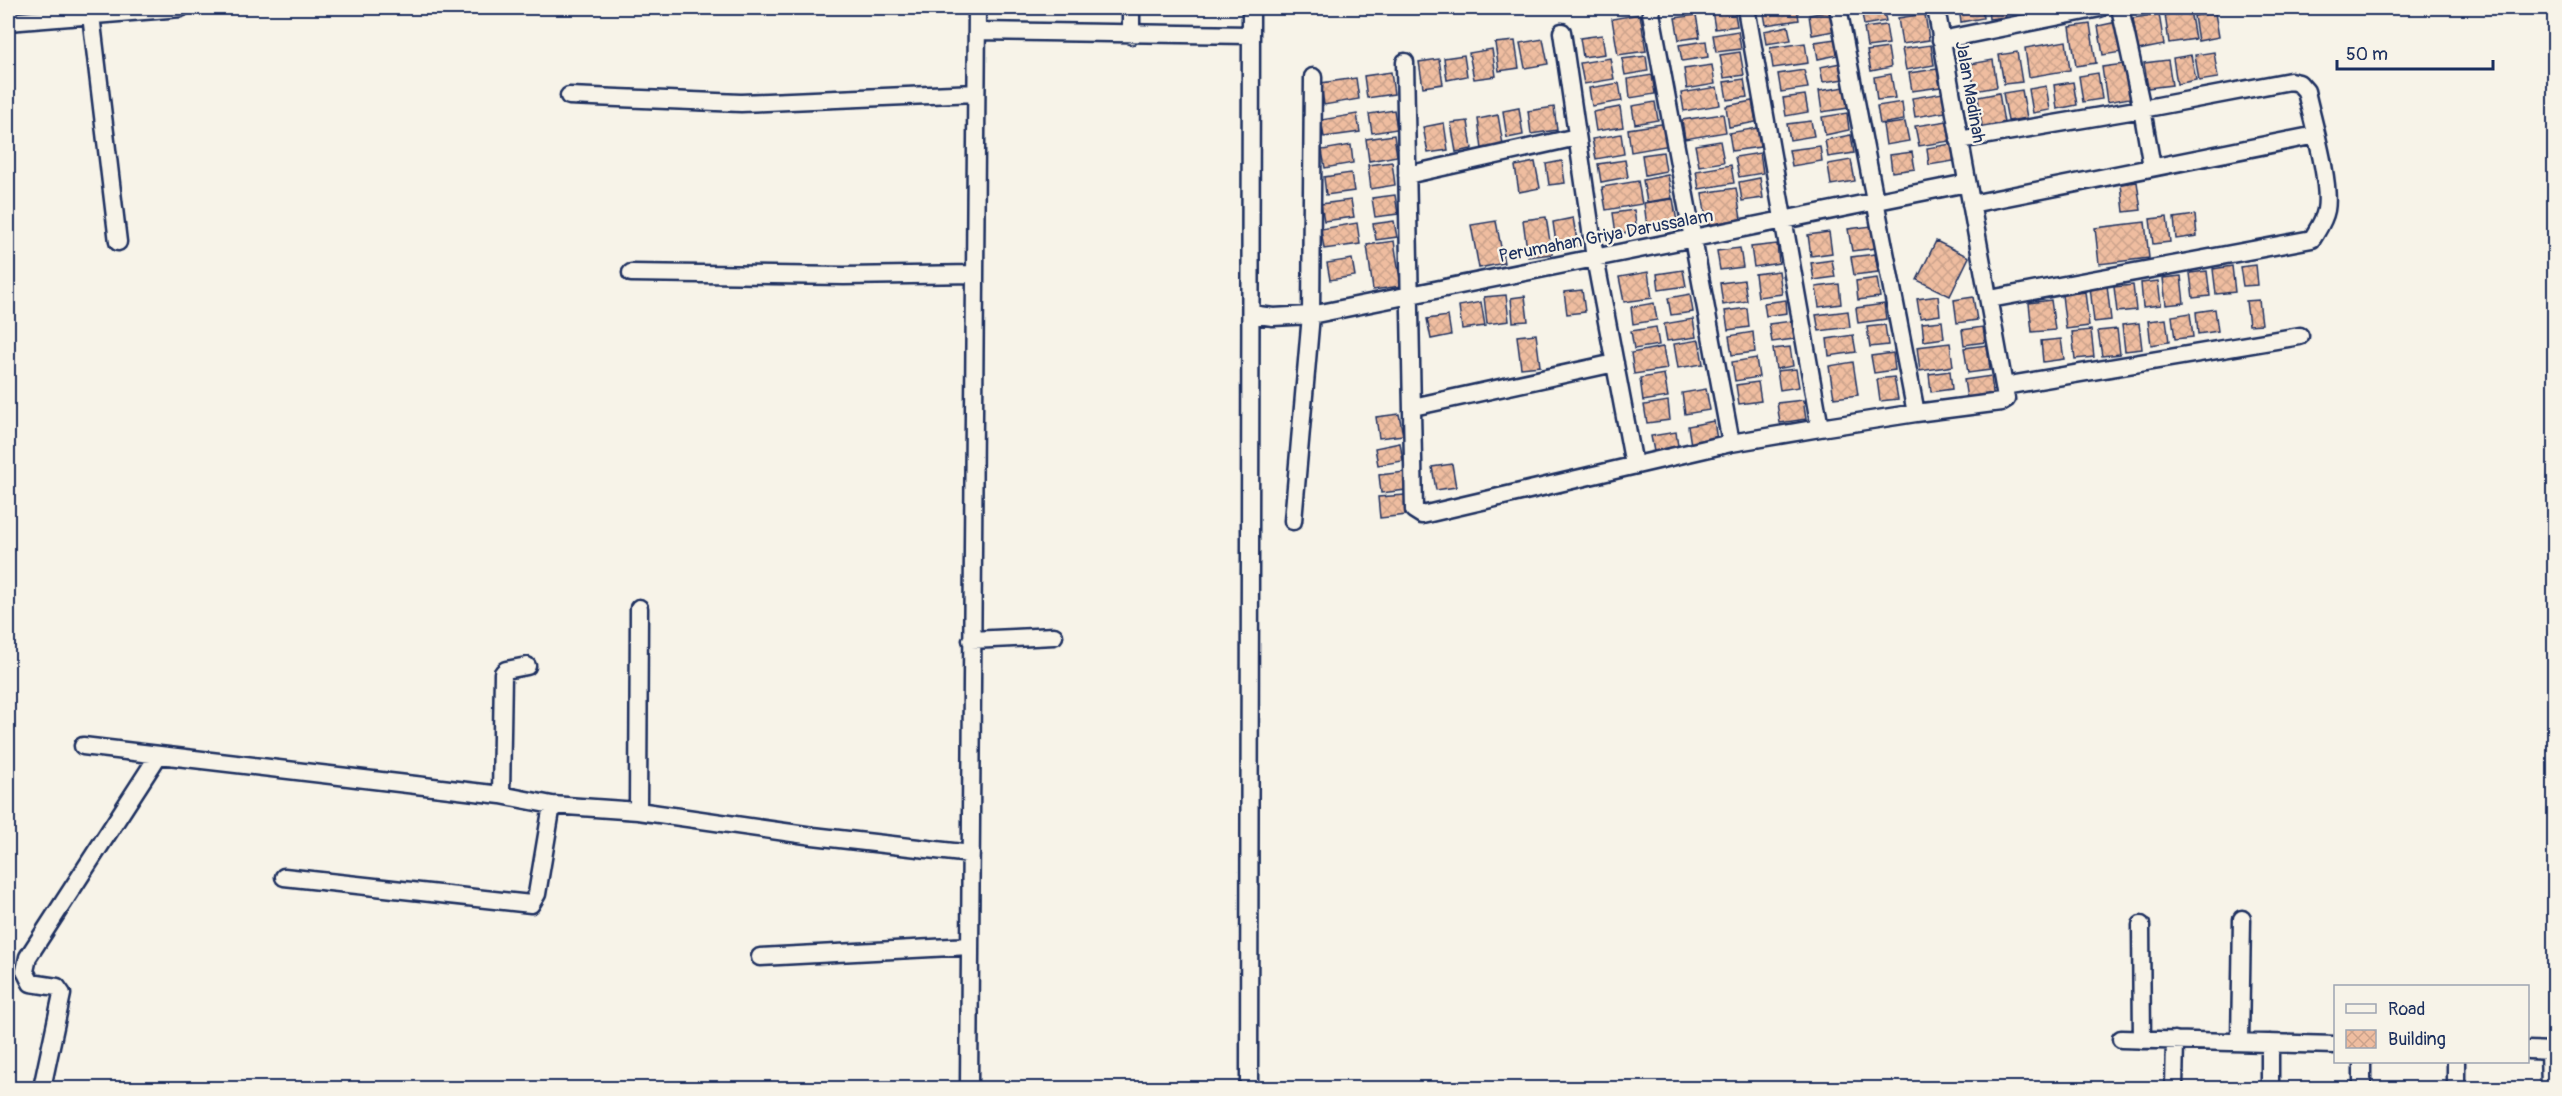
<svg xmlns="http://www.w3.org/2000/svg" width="2562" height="1096" viewBox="0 0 2562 1096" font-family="Pangolin,sans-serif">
  <defs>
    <pattern id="building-cross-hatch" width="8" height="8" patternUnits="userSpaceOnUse" patternTransform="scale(1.5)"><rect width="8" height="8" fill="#efbda0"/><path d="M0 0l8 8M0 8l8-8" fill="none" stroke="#cca38c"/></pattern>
  </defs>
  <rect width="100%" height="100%" fill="#f7f3e8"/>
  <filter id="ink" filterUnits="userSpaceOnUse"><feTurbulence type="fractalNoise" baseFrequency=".0167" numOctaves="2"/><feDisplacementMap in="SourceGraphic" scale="12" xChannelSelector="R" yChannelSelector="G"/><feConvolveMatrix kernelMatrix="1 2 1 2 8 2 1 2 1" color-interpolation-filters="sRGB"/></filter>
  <g filter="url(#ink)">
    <!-- building -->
    <path fill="url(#building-cross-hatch)" stroke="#1b2f5e" stroke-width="1.5" d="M1734 8 1737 26 1715 29 1712 10Z
      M1763 8H1797L1799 20 1766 25Z
      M1861 8H1883L1886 21 1864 25Z
      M1900 8H1931V9L1901 13Z
      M1959 8H1982L1983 18 1961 22Z
      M1988 8H2004L2006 17 1989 19Z
      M2190 10 2195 39 2169 43 2165 14Z
      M1831 11 1834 31 1812 35 1809 15Z
      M2215 13 2219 37 2198 41 2194 16Z
      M1640 14 1646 51 1618 55 1612 19Z
      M1925 14 1929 40 1902 44 1898 18Z
      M2159 14 2164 45 2138 50 2133 18Z
      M1696 15 1700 37 1679 40 1675 18Z
      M2117 22 2122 52 2103 55 2098 26Z
      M2090 24 2096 63 2076 66 2070 27Z
      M1886 25 1889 44 1867 47 1864 28Z
      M1788 26 1791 40 1766 44 1764 31Z
      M1738 31 1741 49 1716 52 1713 35Z
      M1602 35 1605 54 1583 57 1580 38Z
      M1543 39 1548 64 1525 68 1520 43Z
      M1835 39 1838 55 1818 59 1815 42Z
      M1515 41 1519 68 1499 71 1495 43Z
      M1706 41 1708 57 1682 61 1679 45Z
      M2066 41 2070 70 2029 77 2025 48Z
      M1805 43 1808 63 1773 68 1770 48Z
      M1931 45 1934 65 1906 70 1902 49Z
      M1888 48 1891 67 1871 71 1867 51Z
      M1492 49 1496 76 1474 79 1469 53Z
      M1740 52 1744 75 1724 78 1720 55Z
      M2017 52 2022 82 2004 84 1999 55Z
      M2214 52 2218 78 2199 81 2195 55Z
      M1464 55 1467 76 1447 80 1444 58Z
      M2191 55 2196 80 2177 84 2173 58Z
      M1646 56 1648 71 1625 75 1622 59Z
      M1610 58 1614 79 1584 84 1580 63Z
      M1439 59 1443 84 1423 87 1419 62Z
      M1993 60 1997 87 1975 91 1970 64Z
      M2168 60 2172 85 2148 88 2144 63Z
      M1841 63 1844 79 1823 82 1820 67Z
      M2124 64 2130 98 2107 102 2102 67Z
      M1712 65 1715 84 1687 89 1684 69Z
      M1937 69 1940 87 1912 91 1909 73Z
      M1804 70 1808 88 1781 92 1778 74Z
      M1391 72 1394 94 1367 98 1364 76Z
      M2098 73 2102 99 2083 102 2079 76Z
      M1891 74 1895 98 1877 100 1874 77Z
      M1652 75 1655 94 1630 98 1628 79Z
      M1356 78 1359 99 1324 105 1321 83Z
      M1744 79 1747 97 1727 100 1724 82Z
      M2073 82 2077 105 2057 109 2054 85Z
      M1619 83 1622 101 1592 106 1589 88Z
      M2046 86 2050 110 2033 113 2029 89Z
      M1717 87 1720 105 1684 111 1681 93Z
      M1845 87 1848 108 1822 112 1819 91Z
      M2022 90 2027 118 2008 121 2003 93Z
      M1943 93 1946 112 1915 117 1912 98Z
      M1999 93 2004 123 1982 127 1978 97Z
      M1805 95 1808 112 1786 116 1783 98Z
      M1752 101 1756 122 1729 127 1726 106Z
      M1655 102 1658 120 1635 124 1632 106Z
      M1902 102 1904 120 1880 124 1877 106Z
      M1554 107 1557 130 1531 134 1528 111Z
      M1620 107 1623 127 1596 131 1593 112Z
      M1519 108 1523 135 1507 138 1503 111Z
      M1394 110 1397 129 1372 133 1369 114Z
      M1847 113 1849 130 1825 135 1822 117Z
      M1357 114 1360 132 1324 137 1321 120Z
      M1723 114 1726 132 1685 139 1682 120Z
      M1498 115 1503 145 1482 149 1478 119Z
      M1468 121 1472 149 1456 152 1451 123Z
      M1811 121 1814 136 1790 140 1787 124Z
      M1947 121 1950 141 1919 146 1915 126Z
      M1905 122 1909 141 1886 145 1883 125Z
      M1444 123 1448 150 1428 153 1423 127Z
      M1668 123 1671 145 1631 152 1628 129Z
      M1757 128 1760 147 1732 151 1729 133Z
      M1621 134 1624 154 1596 159 1592 139Z
      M1394 135 1397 156 1369 161 1366 139Z
      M1851 135 1854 153 1828 157 1825 140Z
      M1720 141 1724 162 1699 166 1695 145Z
      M1951 144 1954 161 1929 165 1927 148Z
      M1351 145 1353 163 1325 168 1322 150Z
      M1820 146 1822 161 1792 166 1789 150Z
      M1663 152 1666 171 1645 175 1642 155Z
      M1912 152 1915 169 1892 172 1890 155Z
      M1760 153 1763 173 1739 177 1735 157Z
      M1625 160 1628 177 1601 182 1598 164Z
      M1851 160 1855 181 1831 185 1828 164Z
      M1562 161 1565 183 1549 185 1546 164Z
      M1392 162 1395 185 1371 189 1368 165Z
      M1535 162 1540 188 1519 192 1515 166Z
      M1731 165 1734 183 1699 189 1696 171Z
      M1351 173 1354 191 1326 195 1324 177Z
      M1668 175 1672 198 1647 202 1643 180Z
      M1760 178 1763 198 1742 201 1739 182Z
      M1638 181 1642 204 1606 210 1602 187Z
      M2137 182 2141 210 2124 212 2121 184Z
      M1736 188 1741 219 1707 225 1702 193Z
      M1395 195 1398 214 1375 217 1372 198Z
      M1673 199 1677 222 1647 227 1644 203Z
      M1351 200 1354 217 1324 221 1321 204Z
      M1634 210 1637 231 1616 234 1613 213Z
      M2195 215 2197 236 2176 239 2174 218Z
      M1546 217 1552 254 1528 257 1523 220Z
      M2167 217 2170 242 2153 244 2150 219Z
      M1573 218 1578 246 1557 250 1553 222Z
      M1394 221 1397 237 1376 240 1373 224Z
      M1496 221 1504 263 1479 268 1471 225Z
      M2145 222 2149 258 2099 264 2095 228Z
      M1357 223 1360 244 1324 249 1321 229Z
      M1872 226 1876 248 1852 251 1848 229Z
      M1829 232 1832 253 1811 256 1808 235Z
      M1394 241 1401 286 1373 290 1367 245Z
      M1936 241 1969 257 1950 296 1917 280Z
      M1777 244 1779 263 1754 267 1751 247Z
      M1740 248 1743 267 1720 270 1717 251Z
      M1875 254 1878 272 1854 275 1851 257Z
      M1352 259 1355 276 1330 280 1327 263Z
      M1832 260 1835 277 1814 280 1811 263Z
      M2256 265 2258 285 2243 286 2240 267Z
      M2232 266 2235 292 2216 294 2213 269Z
      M1683 270 1686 286 1659 290 1657 274Z
      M1779 271 1782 294 1758 297 1755 274Z
      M2207 271 2210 296 2193 298 2190 273Z
      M1648 272 1652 298 1624 302 1619 277Z
      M2181 276 2184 303 2166 305 2163 278Z
      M1877 278 1880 297 1858 300 1856 281Z
      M1744 280 1747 301 1723 305 1720 283Z
      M2158 281 2161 305 2143 307 2141 283Z
      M1839 284 1841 304 1819 307 1816 287Z
      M2107 285 2111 320 2094 322 2090 287Z
      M2133 285 2136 310 2117 312 2114 287Z
      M1582 290 1585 312 1567 314 1564 292Z
      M2085 292 2089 326 2066 329 2062 295Z
      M1690 294 1693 312 1671 315 1668 298Z
      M1506 295 1509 321 1487 324 1484 297Z
      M1525 296 1528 321 1513 322 1511 298Z
      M1938 296 1940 315 1920 318 1917 299Z
      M1973 297 1977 320 1957 323 1954 300Z
      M1786 300 1787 313 1766 316 1764 303Z
      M2051 300 2055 330 2032 332 2029 303Z
      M2259 300 2262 324 2249 325 2246 301Z
      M1481 302 1485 326 1462 329 1459 306Z
      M1654 303 1657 320 1633 324 1631 307Z
      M1884 304 1886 319 1858 323 1856 308Z
      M1747 308 1749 327 1728 330 1725 311Z
      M2215 309 2218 331 2198 334 2196 312Z
      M1848 311 1850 327 1819 331 1816 315Z
      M2190 313 2193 337 2175 339 2172 316Z
      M1448 316 1451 335 1431 339 1427 319Z
      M1693 319 1696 337 1667 341 1664 324Z
      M2166 319 2169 342 2151 345 2148 321Z
      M1792 321 1794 339 1772 342 1769 324Z
      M1942 321 1944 338 1924 341 1922 323Z
      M2139 323 2142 349 2125 351 2122 325Z
      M1885 325 1888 345 1870 347 1867 327Z
      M1656 327 1659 345 1634 349 1631 331Z
      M1983 327 1985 342 1964 345 1962 330Z
      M2117 329 2120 354 2102 356 2098 331Z
      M2091 330 2094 357 2075 359 2072 332Z
      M1753 332 1755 352 1732 355 1729 336Z
      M1536 334 1540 366 1521 368 1517 336Z
      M1853 335 1856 352 1829 356 1827 339Z
      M2061 339 2064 359 2043 362 2041 341Z
      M1699 340 1703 364 1678 368 1674 344Z
      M1950 343 1953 366 1920 371 1917 347Z
      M1987 345 1990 370 1968 373 1964 348Z
      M1663 347 1667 369 1634 374 1631 353Z
      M1790 347 1793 366 1776 369 1773 349Z
      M1893 353 1895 370 1874 373 1871 356Z
      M1756 358 1759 377 1735 381 1732 362Z
      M1853 362 1858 395 1834 398 1829 366Z
      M1796 369 1799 387 1780 390 1777 371Z
      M1950 371 1952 389 1931 392 1929 374Z
      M1664 374 1668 397 1643 401 1640 378Z
      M1991 376 1994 401 1968 405 1964 380Z
      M1894 377 1898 399 1880 401 1877 379Z
      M1758 382 1761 401 1739 404 1736 385Z
      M1706 389 1710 410 1685 414 1682 393Z
      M1803 400 1806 419 1780 423 1777 403Z
      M1668 401 1670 420 1647 423 1644 405Z
      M1399 414 1403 435 1379 438 1376 417Z
      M1714 421 1717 440 1691 445 1688 426Z
      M1676 432 1679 453 1655 457 1651 436Z
      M1400 443 1403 461 1378 465 1375 448Z
      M1452 464 1456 487 1436 490 1432 467Z
      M1405 472 1406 490 1381 493 1379 475Z
      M1405 495 1407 515 1380 518 1378 497Z"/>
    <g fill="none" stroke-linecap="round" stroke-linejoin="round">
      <!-- minor casing -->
      <g stroke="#1b2f5e" stroke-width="21">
        <path id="minor" d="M1746 8 1820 428 1916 413 2001 402 2006 399 2004 386
          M1838 8 1916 413
          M1936 8 2004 386 2300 336
          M2120 8 2142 109 2152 167
          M1651 13 1731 443 1820 428
          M91 15 118 242
          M8 22 181 8
          M977 31 1250 35
          M1562 32 1595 258 1634 465
          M1131 35V8
          M1941 40 2100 8
          M1405 62 1414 510 1422 515 1731 443
          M569 96 741 103 976 93
          M1959 140 2142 109 2290 81 2299 83 2306 91C2312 120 2331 182 2326 210 2324 221 2318 229 2312 239L1990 299
          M1407 175 1577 137
          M1971 204 2316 135
          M631 273 844 276 975 274
          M1251 314 1273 317 1311 315 1967 183
          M1413 407 1615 363
          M1293 521 1311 315 1313 77
          M971 640 1054 636
          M83 746 501 795 552 805 638 811 813 836 971 854
          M501 795 503 673 506 670 527 666
          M638 811 639 608
          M284 877 531 904 537 894 552 805
          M2141 925 2142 1040
          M760 957 970 946
          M2121 1039 2336 1045
          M2240 1042 2242 919
          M2270 1043V1088
          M2528 1050 2554 1051
          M2549 1051 2550 1088
          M2362 1062V1088
          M2456 1062V1088
          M42 1088 62 994 57 987 31 983 25 971 28 957 158 756
          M969 1088 977 8
          M1249 1088 1251 8
          M2174 1088 2175 1040"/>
      </g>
      <!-- minor -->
      <use href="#minor" stroke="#f7f3e8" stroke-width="16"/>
    </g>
  </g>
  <g text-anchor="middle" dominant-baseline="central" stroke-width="4.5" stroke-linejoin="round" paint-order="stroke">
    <!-- street labels -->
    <g font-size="18" fill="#1b2f5e" stroke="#f7f3e8">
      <text transform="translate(1970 92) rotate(80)">Jalan Madinah</text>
      <text transform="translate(1606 236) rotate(-11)">Perumahan Griya Darussalam</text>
    </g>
  </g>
  <!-- margin -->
  <rect width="2562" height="1096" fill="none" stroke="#f7f3e8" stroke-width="30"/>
  <rect x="15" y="15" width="2532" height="1066" fill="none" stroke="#1b2f5e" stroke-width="2" filter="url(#ink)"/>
  <!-- legend -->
  <rect x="2334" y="985" width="195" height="78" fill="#f7f3e8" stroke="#9fa5b1" stroke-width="1.5"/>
  <rect x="2346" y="1004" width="30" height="9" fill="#f7f3e8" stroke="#9fa5b1" stroke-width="1.5"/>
  <text x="2388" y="1015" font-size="18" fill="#1b2f5e">Road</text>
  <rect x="2346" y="1030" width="30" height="18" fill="url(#building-cross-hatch)" stroke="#9fa5b1" stroke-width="1.5"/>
  <text x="2388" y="1045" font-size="18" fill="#1b2f5e">Building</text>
  <!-- scale -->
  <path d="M2337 60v9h156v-9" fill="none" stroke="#1b2f5e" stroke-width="3"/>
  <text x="2346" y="60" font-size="18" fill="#1b2f5e" stroke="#f7f3e8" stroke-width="4.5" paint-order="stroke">50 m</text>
</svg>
